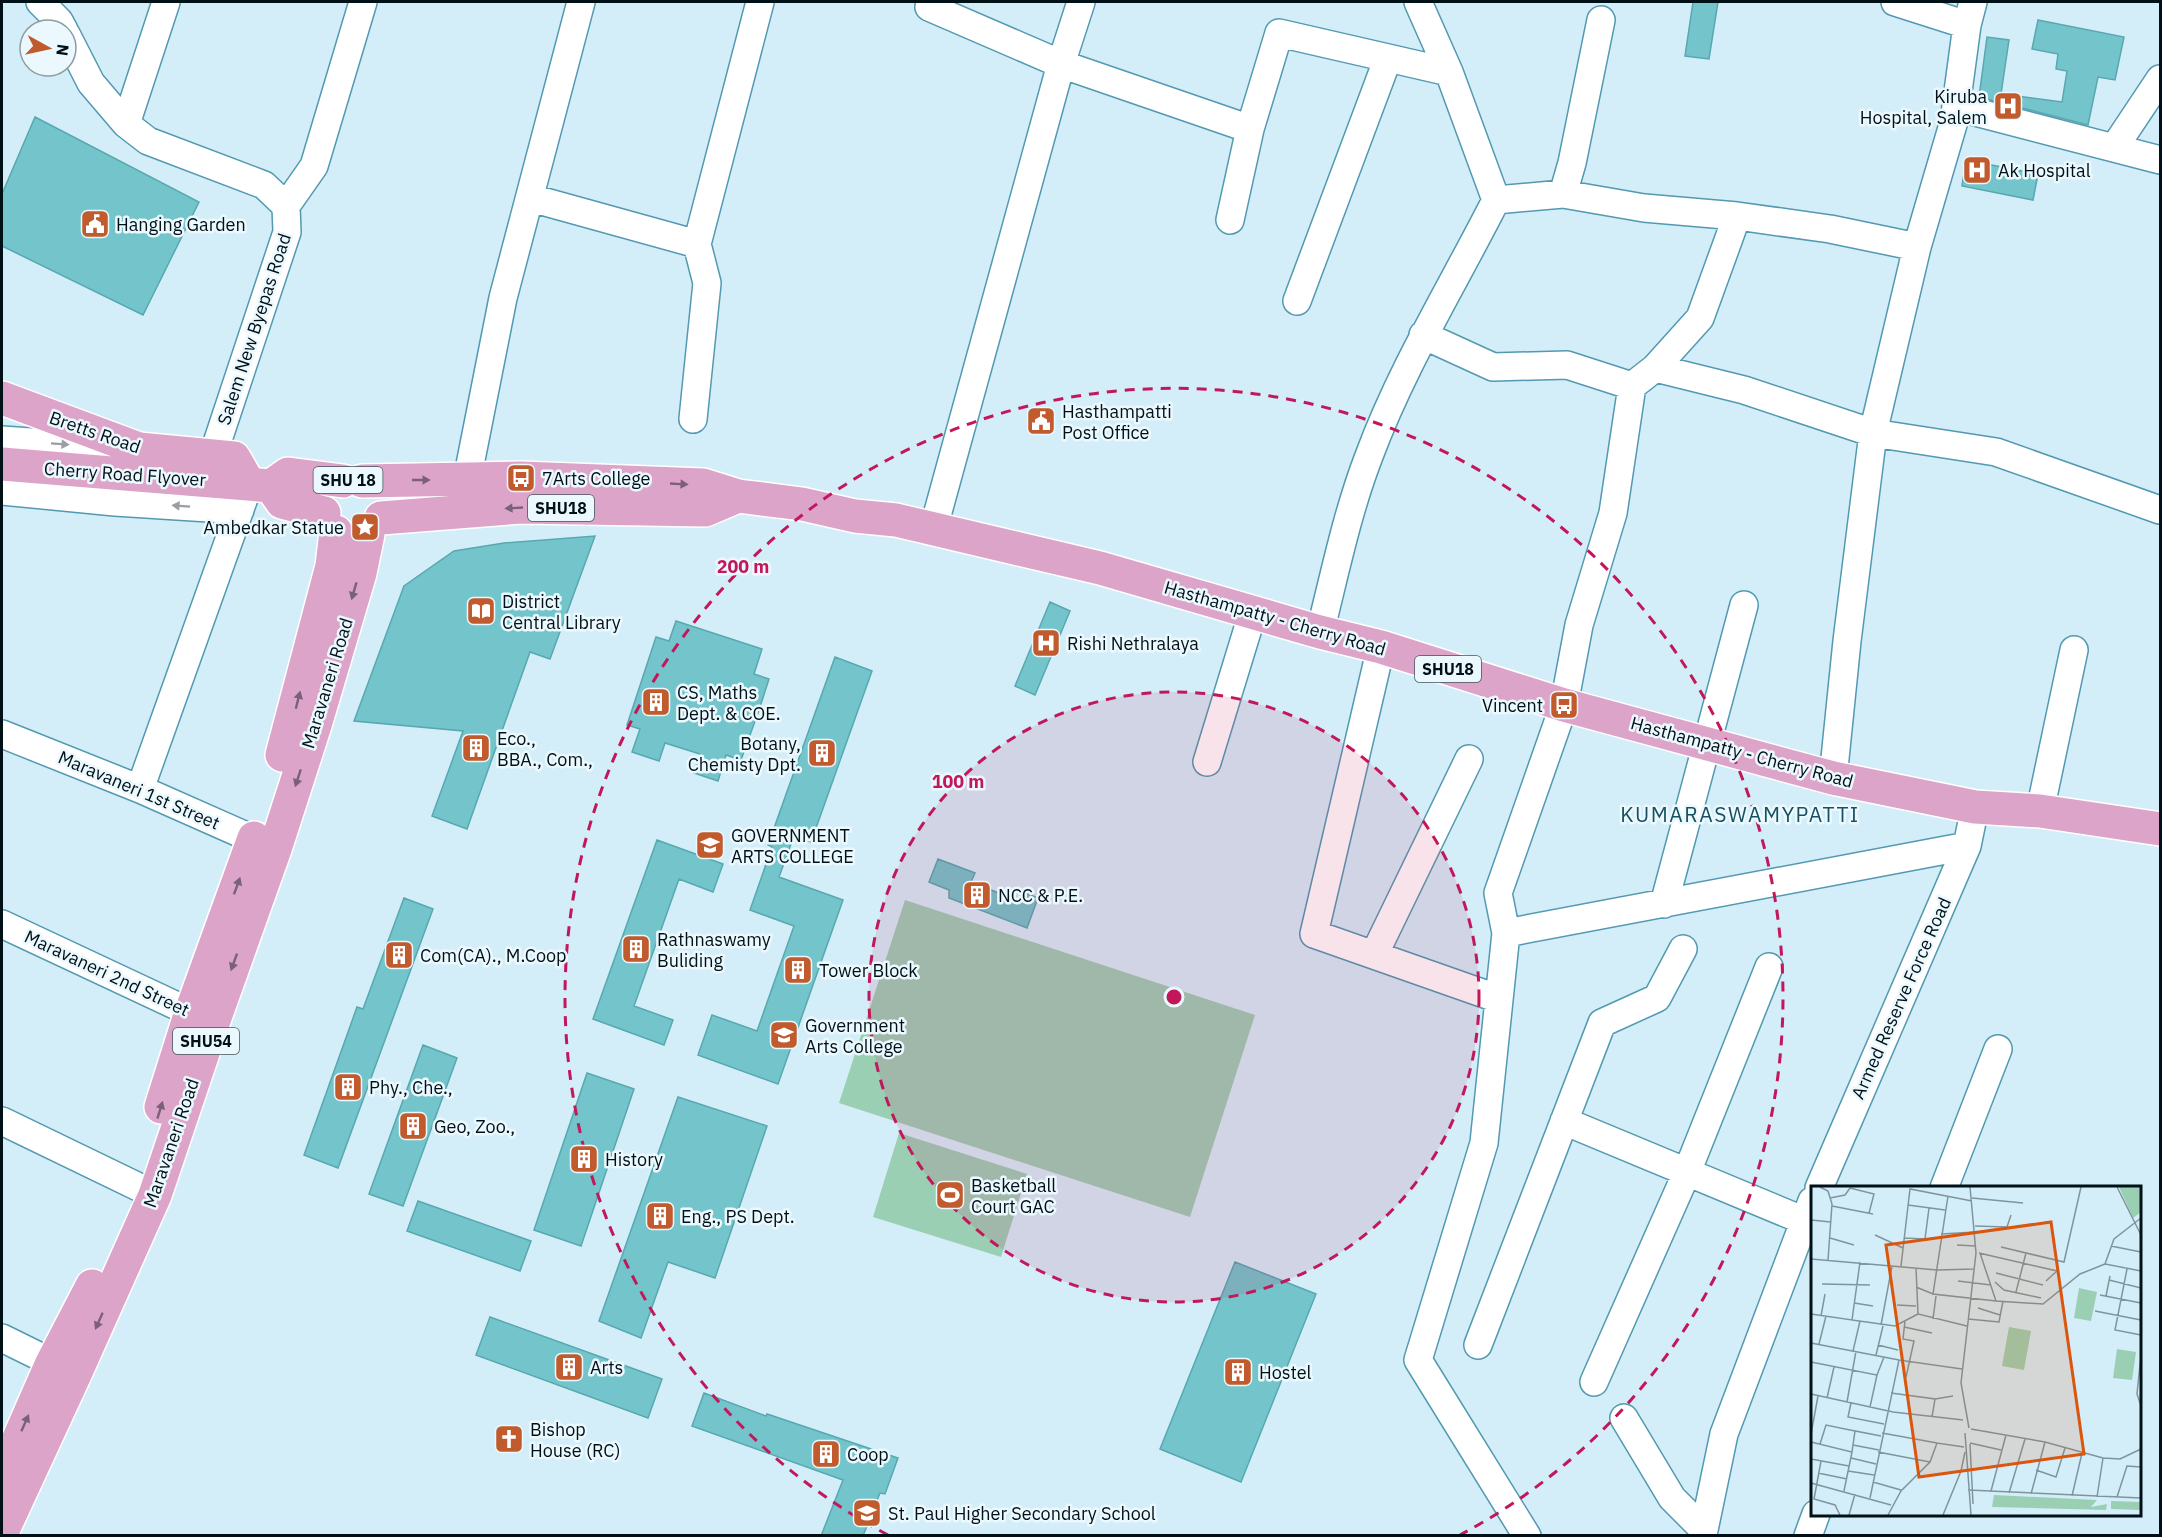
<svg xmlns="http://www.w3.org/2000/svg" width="2162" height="1537" viewBox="0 0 2162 1537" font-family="'IBM Plex Sans',sans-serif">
  <rect width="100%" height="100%" fill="#d3eef8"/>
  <!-- green -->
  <path fill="#9bcfb4" d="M905 900 1255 1015 1190 1217 839 1103Z
    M899 1133 1027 1174 1001 1257 873 1217Z"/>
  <!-- building -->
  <path fill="#74c5cb" stroke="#57a8af" stroke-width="1.5" d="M1693 2H1718L1709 59 1685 56Z
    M2038 20 2124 37 2115 80 2098 77 2088 125 1979 97 1987 37 2009 40 2001 94 2062 102 2067 71 2056 69 2058 54 2032 49Z
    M35 117 199 202 143 315 2 246V194Z
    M1966 160 2038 174 2033 200 1962 186Z
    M595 536 550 659 530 652 467 829 432 816 463 731 354 721 404 586 454 551 504 543Z
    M1050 602 1070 611 1035 695 1015 686Z
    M676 621 762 649 754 674 769 679 759 710 741 760 726 755 718 781 694 773 700 754 665 743 659 761 632 752 640 729 627 725 656 637 669 641Z
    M835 657 872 671 811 842 794 836 779 877 843 900 778 1084 698 1055 712 1015 757 1031 794 926 750 910 772 847 768 845Z
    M657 840 723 864 713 892 679 879 634 1006 673 1020 664 1045 593 1019Z
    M938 859 975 873 971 882 1019 901 1023 892 1038 898 1027 928 949 898V890L929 882Z
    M404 898 433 909 338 1168 304 1155 357 1007 363 1009Z
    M423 1045 457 1058 403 1206 369 1194Z
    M587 1073 634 1089 581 1246 534 1230Z
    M678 1097 767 1126 715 1278 668 1262 641 1338 599 1321Z
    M418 1201 531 1241 520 1271 407 1231Z
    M1235 1262 1316 1294 1241 1482 1160 1449Z
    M490 1317 662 1379 648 1418 476 1355Z
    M704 1393 766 1416 767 1414 898 1458 885 1494 880 1493 863 1536H821L843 1480 692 1426Z"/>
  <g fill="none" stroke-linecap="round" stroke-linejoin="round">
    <!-- minor casing -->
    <g stroke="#5299b1" stroke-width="30">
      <path id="minor" d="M40 2 59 21 64 30
        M1418 2 1449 72 1496 200
        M1895 2 1967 25
        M929 7 1061 64 1250 129 1279 33 1449 72
        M66 34 91 83 126 124 148 141 264 185 286 206 287 232 213 455
        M1956 107 2160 160
        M126 124 166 2
        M2114 148 2160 79
        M1563 194 1572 163 1601 20
        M531 198 697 244 760 2
        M286 206 314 166 363 2
        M1230 220 1250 129
        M1297 301 1388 58
        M1423 335 1493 367 1567 365 1632 386
        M1655 368 1700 318 1737 216
        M693 419 707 283 697 244
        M2 440 117 448
        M467 480 503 298 581 2
        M2 491 115 502 240 510
        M933 530 1061 64 1081 2
        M1320 632C1335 573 1347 513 1369 456 1402 367 1453 285 1496 200L1563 194 1644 208 1737 216 1830 229 1917 247
        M1381 647 1314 934 1499 999
        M2 734 140 789 271 847
        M1207 762 1253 612
        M1833 778 1847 641 1873 433 1917 247 1954 121 1967 25 1973 2
        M140 789 249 484
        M2040 811 2074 650
        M1664 904 1744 605
        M2 924 209 1021
        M1506 933 1498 893 1564 705 1579 625 1613 513 1632 386 1655 368 1744 390 1873 433 1996 452 2160 510
        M1374 955 1469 759
        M2 1121 155 1195
        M1564 1121 1812 1224
        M1819 1188 1967 846 1975 807
        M1944 1188 1998 1049
        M2 1338 69 1371
        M1478 1345 1602 1023 1657 998 1683 949
        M1594 1382 1687 1172 1769 967
        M1624 1418 1672 1498 1704 1530 1724 1434 1812 1201
        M1527 1536 1418 1360 1484 1143 1506 933 1967 846
        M1808 1536 1816 1514"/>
    </g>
    <!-- major casing -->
    <g stroke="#fff" stroke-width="36">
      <path id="major" d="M2 398 139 449 234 458 249 484
        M2 464 271 486 288 474 343 481
        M362 481 521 478 703 485 738 496 802 504 855 516 896 520 1100 568 1320 632 1381 647 1564 705 1833 778 1975 807 2040 811 2160 829
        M271 486 282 502 324 513
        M381 518 521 507 705 510 738 496
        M282 755 332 566 336 532
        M161 1107 191 1012 254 838
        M2 1477 52 1363 92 1286
        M2 1532 75 1374 155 1195 213 1023 275 849 315 725 360 573 368 534"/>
    </g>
    <!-- minor -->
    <use href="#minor" stroke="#fff" stroke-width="27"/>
    <!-- major -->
    <use href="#major" stroke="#dda4c9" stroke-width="33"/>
  </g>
  <!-- one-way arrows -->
  <defs><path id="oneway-solid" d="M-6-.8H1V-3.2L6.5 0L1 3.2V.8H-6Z" transform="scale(1.5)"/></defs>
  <g fill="#999fa2">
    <use href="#oneway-solid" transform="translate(60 444) rotate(4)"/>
    <use href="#oneway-solid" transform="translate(181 506) rotate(-176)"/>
  </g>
  <g fill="#7a6179">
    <use href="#oneway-solid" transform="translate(421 480)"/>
    <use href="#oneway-solid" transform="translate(679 484) rotate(3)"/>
    <use href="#oneway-solid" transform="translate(514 508) rotate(177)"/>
    <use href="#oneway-solid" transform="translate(354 591) rotate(106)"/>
    <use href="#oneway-solid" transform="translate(298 700) rotate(-76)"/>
    <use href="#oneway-solid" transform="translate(298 778) rotate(108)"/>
    <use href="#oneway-solid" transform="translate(237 886) rotate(-70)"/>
    <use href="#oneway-solid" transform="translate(234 962) rotate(110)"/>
    <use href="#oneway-solid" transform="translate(160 1110) rotate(-73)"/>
    <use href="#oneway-solid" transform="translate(99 1321) rotate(114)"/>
    <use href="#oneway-solid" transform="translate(25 1423) rotate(-66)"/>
  </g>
  <!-- distance rings -->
  <circle cx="1174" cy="997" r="305" fill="#c2185b" fill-opacity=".12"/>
  <g fill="none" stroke="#c2185b" stroke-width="3" stroke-dasharray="10 8">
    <circle cx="1174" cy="997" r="305"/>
    <path d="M888 1535A609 609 0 1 1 1460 1535"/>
  </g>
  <!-- icons -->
  <defs>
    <g id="hospital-square" transform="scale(1.5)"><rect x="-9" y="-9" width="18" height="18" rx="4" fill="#c15a2d" stroke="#ebf9fe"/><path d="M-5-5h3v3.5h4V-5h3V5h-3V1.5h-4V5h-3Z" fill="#fff"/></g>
    <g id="civic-square" transform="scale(1.5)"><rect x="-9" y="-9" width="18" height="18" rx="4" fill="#c15a2d" stroke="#ebf9fe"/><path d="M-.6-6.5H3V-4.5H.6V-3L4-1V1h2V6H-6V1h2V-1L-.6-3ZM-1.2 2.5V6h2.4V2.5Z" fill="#fff"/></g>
    <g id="bus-square" transform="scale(1.5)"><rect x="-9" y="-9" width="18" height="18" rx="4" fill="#c15a2d" stroke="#ebf9fe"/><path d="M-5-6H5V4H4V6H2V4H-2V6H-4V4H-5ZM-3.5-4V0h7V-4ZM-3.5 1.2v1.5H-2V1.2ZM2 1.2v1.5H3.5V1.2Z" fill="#fff"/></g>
    <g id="sight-square" transform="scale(1.5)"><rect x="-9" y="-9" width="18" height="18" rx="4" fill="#c15a2d" stroke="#ebf9fe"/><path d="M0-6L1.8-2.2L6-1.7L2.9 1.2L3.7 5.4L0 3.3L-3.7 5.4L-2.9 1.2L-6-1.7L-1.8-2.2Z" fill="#fff"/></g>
    <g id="library-square" transform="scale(1.5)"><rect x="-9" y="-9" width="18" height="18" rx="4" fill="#c15a2d" stroke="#ebf9fe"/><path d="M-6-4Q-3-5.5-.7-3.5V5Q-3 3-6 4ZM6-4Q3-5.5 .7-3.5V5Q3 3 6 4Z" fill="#fff"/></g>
    <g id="building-square" transform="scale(1.5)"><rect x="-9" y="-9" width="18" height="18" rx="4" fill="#c15a2d" stroke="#ebf9fe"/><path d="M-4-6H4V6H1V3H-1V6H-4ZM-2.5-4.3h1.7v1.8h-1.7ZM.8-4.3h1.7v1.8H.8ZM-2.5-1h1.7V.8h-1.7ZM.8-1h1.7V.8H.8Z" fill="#fff"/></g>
    <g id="university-square" transform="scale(1.5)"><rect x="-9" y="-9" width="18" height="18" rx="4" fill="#c15a2d" stroke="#ebf9fe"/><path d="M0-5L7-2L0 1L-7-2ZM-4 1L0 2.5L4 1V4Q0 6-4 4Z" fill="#fff"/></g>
    <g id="stadium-square" transform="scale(1.5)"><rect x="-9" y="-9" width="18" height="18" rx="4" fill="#c15a2d" stroke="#ebf9fe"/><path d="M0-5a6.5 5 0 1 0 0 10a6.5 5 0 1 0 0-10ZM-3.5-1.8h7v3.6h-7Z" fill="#fff"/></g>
    <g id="church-square" transform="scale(1.5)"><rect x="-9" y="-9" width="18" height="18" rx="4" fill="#c15a2d" stroke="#ebf9fe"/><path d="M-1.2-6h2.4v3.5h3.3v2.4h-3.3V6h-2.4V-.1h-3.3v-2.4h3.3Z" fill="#fff"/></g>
    <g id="school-square" transform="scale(1.5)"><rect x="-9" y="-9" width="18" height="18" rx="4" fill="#c15a2d" stroke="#ebf9fe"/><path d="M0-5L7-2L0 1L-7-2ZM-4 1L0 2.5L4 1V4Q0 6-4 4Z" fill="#fff"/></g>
  </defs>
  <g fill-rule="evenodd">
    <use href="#hospital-square" x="2008" y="106"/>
    <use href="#hospital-square" x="1977" y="170"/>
    <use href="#civic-square" x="95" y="224"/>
    <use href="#civic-square" x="1041" y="421"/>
    <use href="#bus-square" x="521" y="478"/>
    <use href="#sight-square" x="365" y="527"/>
    <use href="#library-square" x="481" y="611"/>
    <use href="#hospital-square" x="1046" y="643"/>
    <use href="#building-square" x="656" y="702"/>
    <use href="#bus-square" x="1564" y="705"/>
    <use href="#building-square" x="476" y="748"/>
    <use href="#building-square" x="822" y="753"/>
    <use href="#university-square" x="710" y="845"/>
    <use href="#building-square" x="977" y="895"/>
    <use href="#building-square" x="636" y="949"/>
    <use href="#building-square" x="399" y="955"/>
    <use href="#building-square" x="798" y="970"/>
    <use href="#university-square" x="784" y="1035"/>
    <use href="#building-square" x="348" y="1087"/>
    <use href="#building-square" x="413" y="1126"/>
    <use href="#building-square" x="584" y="1159"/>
    <use href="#stadium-square" x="950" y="1195"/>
    <use href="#building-square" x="660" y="1216"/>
    <use href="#building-square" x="569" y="1367"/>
    <use href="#building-square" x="1238" y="1372"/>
    <use href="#church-square" x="509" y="1439"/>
    <use href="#building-square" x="826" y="1454"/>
    <use href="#school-square" x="867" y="1513"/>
  </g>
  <g text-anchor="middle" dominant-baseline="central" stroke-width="5" stroke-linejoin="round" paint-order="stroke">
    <!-- shield labels -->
    <g fill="#ebf9fe" stroke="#46565c" stroke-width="1.5">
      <rect x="313.5" y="467" width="69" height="26" rx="4.5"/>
      <rect x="528" y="495" width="66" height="26" rx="4.5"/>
      <rect x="1415" y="656" width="66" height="26" rx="4.5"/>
      <rect x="173" y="1028" width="66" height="26" rx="4.5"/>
    </g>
    <g font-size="16" font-weight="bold" fill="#001017">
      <text x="348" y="480">SHU 18</text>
      <text x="561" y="508">SHU18</text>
      <text x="1448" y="669">SHU18</text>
      <text x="206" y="1041">SHU54</text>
    </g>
    <!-- poi labels -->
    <g font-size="18" fill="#001017" stroke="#ebf9fe" text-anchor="start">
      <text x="1987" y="96" text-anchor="end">Kiruba<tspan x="1987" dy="21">Hospital, Salem</tspan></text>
      <text x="1998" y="170">Ak Hospital</text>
      <text x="116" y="224">Hanging Garden</text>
      <text x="1062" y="411">Hasthampatti<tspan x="1062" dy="21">Post Office</tspan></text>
      <text x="542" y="478">7Arts College</text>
      <text x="344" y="527" text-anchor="end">Ambedkar Statue</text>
      <text x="502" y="601">District<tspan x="502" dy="21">Central Library</tspan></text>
      <text x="1067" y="643">Rishi Nethralaya</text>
      <text x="677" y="692">CS, Maths<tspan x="677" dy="21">Dept. &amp; COE.</tspan></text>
      <text x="1543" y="705" text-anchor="end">Vincent</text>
      <text x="497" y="738">Eco.,<tspan x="497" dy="21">BBA., Com.,</tspan></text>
      <text x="801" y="743" text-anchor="end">Botany,<tspan x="801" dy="21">Chemisty Dpt.</tspan></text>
      <text x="731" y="835">GOVERNMENT<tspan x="731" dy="21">ARTS COLLEGE</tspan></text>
      <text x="998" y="895">NCC &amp; P.E.</text>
      <text x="657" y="939">Rathnaswamy<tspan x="657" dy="21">Buliding</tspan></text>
      <text x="420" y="955">Com(CA)., M.Coop</text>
      <text x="819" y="970">Tower Block</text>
      <text x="805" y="1025">Government<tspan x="805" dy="21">Arts College</tspan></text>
      <text x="369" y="1087">Phy., Che.,</text>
      <text x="434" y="1126">Geo, Zoo.,</text>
      <text x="605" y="1159">History</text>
      <text x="971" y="1185">Basketball<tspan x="971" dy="21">Court GAC</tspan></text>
      <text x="681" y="1216">Eng., PS Dept.</text>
      <text x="590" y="1367">Arts</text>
      <text x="1259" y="1372">Hostel</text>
      <text x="530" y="1429">Bishop<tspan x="530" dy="21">House (RC)</tspan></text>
      <text x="847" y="1454">Coop</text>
      <text x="888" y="1513">St. Paul Higher Secondary School</text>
    </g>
    <!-- street labels -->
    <g font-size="18" fill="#001017" stroke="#ebf9fe">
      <text transform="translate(254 329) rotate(-72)">Salem New Byepas Road</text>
      <text transform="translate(95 432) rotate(19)">Bretts Road</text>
      <text transform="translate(125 474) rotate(4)">Cherry Road Flyover</text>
      <text transform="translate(1275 618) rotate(16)">Hasthampatty - Cherry Road</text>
      <text transform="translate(327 683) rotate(-73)">Maravaneri Road</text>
      <text transform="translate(1742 752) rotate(15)">Hasthampatty - Cherry Road</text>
      <text transform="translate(139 790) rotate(23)">Maravaneri 1st Street</text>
      <text transform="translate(107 973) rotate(25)">Maravaneri 2nd Street</text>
      <text transform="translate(1901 998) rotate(-66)">Armed Reserve Force Road</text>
      <text transform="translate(171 1143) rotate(-71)">Maravaneri Road</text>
    </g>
    <!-- quarter labels -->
    <g font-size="21" letter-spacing="1.5" fill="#175061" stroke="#ebf9fe">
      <text x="1740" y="814">KUMARASWAMYPATTI</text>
    </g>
  </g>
  <!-- overview -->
  <g transform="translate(1811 1186)">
    <rect width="330" height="330" fill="#d3eef8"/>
    <path d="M308 1H330V26L322 32ZM268 102 286 106 280 135 263 132ZM198 141 220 145 213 184 191 180ZM306 163 325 166 321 194 302 192ZM183 309 286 314 280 321 296 318 295 324 181 321ZM300 315 330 316V324L300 323Z" fill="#9bcfb4"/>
    <path fill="none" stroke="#7f959e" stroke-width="1.5" d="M9 1 17 5 21 18 17 74M306 1 330 49M39 2 63 8 58 27M137 10 122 108 185 115M19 12 34 9 39 2M161 12 212 17M97 19 134 24M21 20 62 28M330 32 303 53 294 78 330 85M0 34 20 36M164 40 196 41 200 29M130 48 164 46M64 49 92 62M19 52 43 59M93 52 114 53 118 22M146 59 164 60M300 60 330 66M190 61 253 76 270 1M168 67 246 85 235 95M169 67 185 115 232 118 269 88 294 78M0 73 126 84 164 83M90 80 99 3 161 15M105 82 107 128 156 140M316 83 304 144 330 149M185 87 232 99M298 94 330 102M147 95 180 99M184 96 193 104 230 112M11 98 59 99M105 101 122 108M205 106 215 67M289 109 330 117M295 110 299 90M43 117 62 120M86 119 105 120M167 122 189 129M284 125 330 134M0 128 41 134 49 76M10 130 14 108M122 133 125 110M157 133 188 136 192 115M41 134 84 140 107 128M94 135 92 153 103 155 95 191M70 139 81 80M93 141 121 147M0 157 88 174M8 158 15 130M67 159 87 164M42 165 49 135M65 169 72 140M330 169 326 208 330 220M0 176 66 189 59 221M66 189 73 171M80 207 124 213 121 231M0 208 82 226 152 234M16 212 23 181M124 213 142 210M36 216 45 165M40 217 37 231 73 238M158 242 150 197 165 67 159 1M160 243 234 256 292 272 309 273 330 263M71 247 126 257M154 247 160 329M0 248 7 210M0 256 41 266 33 305M159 257 190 264M9 258 15 239 44 245M159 258 162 318M42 259 68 264M41 266 44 245 70 250M67 266 119 276M40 272 65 278M0 273 38 280M10 275 3 313 24 319 29 329M225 284 245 291 254 262M37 285 63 289M7 287 36 293M62 296 90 304M0 297 80 319M157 304 330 312M180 305 195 249M198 307 214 253M220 308 234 256M261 310 271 267M286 311 292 272M306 311 316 280 330 281M59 312 88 174 151 183M38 329 44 308M77 329 90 305 119 276 126 257 153 261M132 329 150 285 154 266"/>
    <path fill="#dc550d" fill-opacity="0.15" stroke="#dc550d" stroke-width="3" d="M240 36 273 268 108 291 75 59Z"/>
    <rect width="330" height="330" fill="none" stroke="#001017" stroke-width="3"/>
  </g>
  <circle cx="1174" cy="997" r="9" fill="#c2185b" stroke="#ebf9fe" stroke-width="3"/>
  <g font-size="18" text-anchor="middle" font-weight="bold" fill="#c2185b" stroke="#ebf9fe" stroke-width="5" stroke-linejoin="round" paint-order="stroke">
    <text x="743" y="573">200 m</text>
    <text x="958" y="788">100 m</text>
  </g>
  <!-- border -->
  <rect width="2162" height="1537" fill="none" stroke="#001017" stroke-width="6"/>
  <!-- north arrow -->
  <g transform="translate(48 48) rotate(98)"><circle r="28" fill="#ebf9fe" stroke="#8d9ca2" stroke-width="1.5"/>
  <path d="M0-4.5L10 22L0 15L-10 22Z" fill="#c15a2d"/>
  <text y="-9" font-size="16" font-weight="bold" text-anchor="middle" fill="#001017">N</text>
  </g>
</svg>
